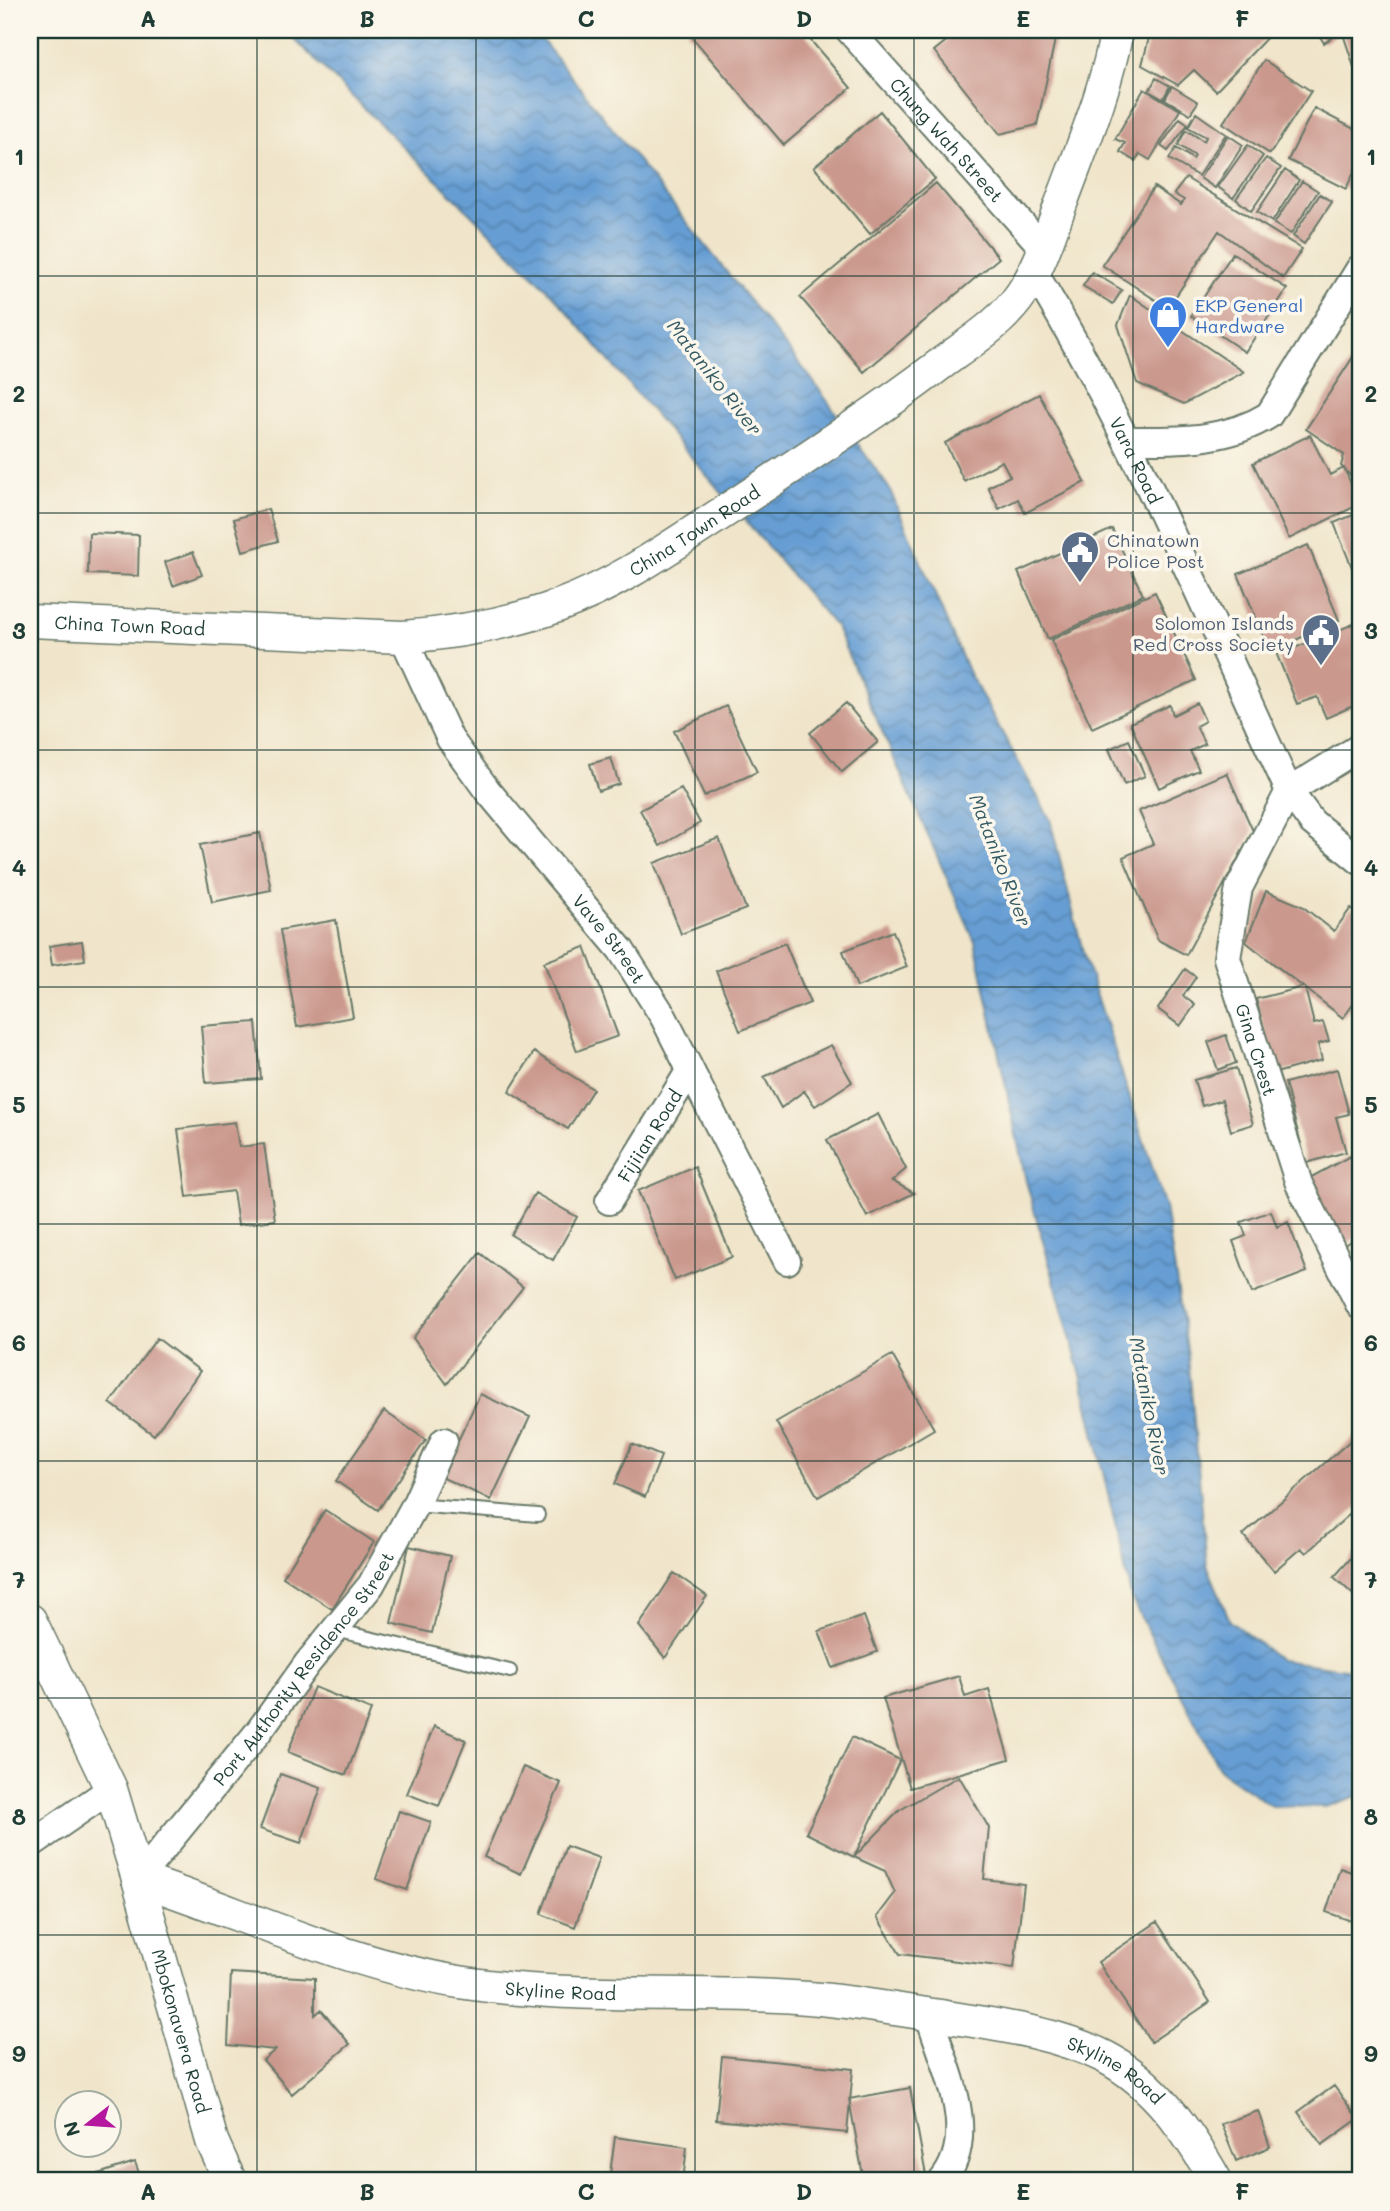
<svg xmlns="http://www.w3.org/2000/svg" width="1390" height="2211" font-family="Mali,sans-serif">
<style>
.water{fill:url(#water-waves);stroke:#426e84;stroke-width:2}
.building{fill:#cb988d}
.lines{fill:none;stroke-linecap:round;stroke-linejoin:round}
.service-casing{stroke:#687868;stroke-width:16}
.minor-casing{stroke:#687868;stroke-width:30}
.tertiary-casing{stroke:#687868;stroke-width:35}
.service{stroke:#fff;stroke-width:12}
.minor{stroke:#fff;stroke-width:26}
.tertiary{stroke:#fff;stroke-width:32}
.grid{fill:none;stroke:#1f3d34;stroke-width:2;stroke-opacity:0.55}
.labels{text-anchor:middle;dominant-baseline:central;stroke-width:7;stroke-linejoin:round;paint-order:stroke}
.street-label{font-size:18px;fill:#1f3d34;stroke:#fbf7ec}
.shop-label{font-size:18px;fill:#366cbe;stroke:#fbf7ec;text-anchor:start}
.service-label{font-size:18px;fill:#4e5e75;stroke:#fbf7ec;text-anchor:start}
.water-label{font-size:19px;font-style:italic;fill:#345a64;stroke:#fbf7ec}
.neatline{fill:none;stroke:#1f3d34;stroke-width:2.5}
.grid-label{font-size:23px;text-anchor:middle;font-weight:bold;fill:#1f3d34}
</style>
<defs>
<pattern id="water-waves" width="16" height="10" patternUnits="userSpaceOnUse" patternTransform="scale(1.75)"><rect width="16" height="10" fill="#669ed4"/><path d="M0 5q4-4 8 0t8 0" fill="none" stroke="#5382ad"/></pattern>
</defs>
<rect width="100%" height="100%" fill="#fbf7ec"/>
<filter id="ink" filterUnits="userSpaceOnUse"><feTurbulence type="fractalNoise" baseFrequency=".0143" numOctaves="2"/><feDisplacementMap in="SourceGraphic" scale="14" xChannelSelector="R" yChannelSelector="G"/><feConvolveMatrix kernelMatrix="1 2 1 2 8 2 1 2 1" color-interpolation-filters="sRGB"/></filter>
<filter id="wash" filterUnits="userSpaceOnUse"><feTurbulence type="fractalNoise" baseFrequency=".00686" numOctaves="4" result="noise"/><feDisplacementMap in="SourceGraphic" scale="28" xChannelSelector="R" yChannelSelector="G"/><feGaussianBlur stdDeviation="1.57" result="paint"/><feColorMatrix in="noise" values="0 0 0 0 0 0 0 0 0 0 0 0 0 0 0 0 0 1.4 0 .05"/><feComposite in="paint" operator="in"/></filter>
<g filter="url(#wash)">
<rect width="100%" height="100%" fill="#f0e5ca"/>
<path class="water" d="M285 30H534L811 378 889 488 968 671 1050 819 1083 952 1165 1207 1188 1355 1207 1565 1230 1621 1280 1660 1360 1671V1795L1325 1807 1272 1806 1220 1770 1132 1600 1082 1379 1026 1181 975 942 836 627 553 295Z"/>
<g id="blocks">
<path class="building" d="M686 30H802L851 88 784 145Z
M914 30H936L922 40Z
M960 30H1057L1037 125 1000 134 934 51Z
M1151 30H1274L1216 91 1194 70 1178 85 1142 65Z
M1316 30H1360V85L1342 31 1324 43Z
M1264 60 1311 91 1270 154 1223 123Z
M1156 78 1170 86 1163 99 1149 91Z
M1172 86 1198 102 1190 114 1165 99Z
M1144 89 1180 110 1150 160 1140 154 1135 161 1120 152 1125 143 1115 139Z
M1314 108 1360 132V160L1346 189 1288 160Z
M880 111 935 179 870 234 814 167Z
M1196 113 1226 134 1198 176 1169 159 1176 148 1193 159 1195 156 1178 145 1186 130 1204 141 1206 137 1188 127Z
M1180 118 1188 124 1168 151 1161 146Z
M1228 135 1243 145 1215 188 1200 178Z
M1248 145 1263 156 1233 198 1218 187Z
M1266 158 1281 168 1251 211 1236 199Z
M1285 170 1299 180 1272 222 1257 212Z
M1186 178 1302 249 1283 278 1219 231 1168 308 1102 265 1154 187 1181 205 1184 200 1174 194Z
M1302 181 1318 191 1291 234 1274 224Z
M936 183 999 258 864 372 800 297Z
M1320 194 1332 202 1304 244 1293 236Z
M1233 253 1287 289 1245 352 1191 316Z
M1092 272 1122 290 1113 304 1083 286Z
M1130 295 1244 372 1184 404 1137 383 1118 325Z
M1357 351 1360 353V485L1341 466 1344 455 1306 429Z
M1039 394 1085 482 1025 513 1018 499 999 509 988 487 1010 476 1002 461 964 481 945 443Z
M1310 435 1330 475 1344 468 1360 504 1289 539 1253 463Z
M268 509 278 541 243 551 234 519Z
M1360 512V567L1353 570 1334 523Z
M1112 529 1143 595 1048 639 1018 572Z
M89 533 139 535 138 576 88 574Z
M1308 545 1339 620 1270 652 1238 574Z
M193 552 202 575 173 586 165 562Z
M1155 592 1196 680 1092 728 1051 640Z
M1356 623 1360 633V703L1326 718 1317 697 1297 704 1277 655Z
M846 703 878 742 842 772 810 733Z
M1197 703 1205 721 1196 726 1205 744 1190 751 1199 770 1159 788 1130 723 1170 705 1173 715Z
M726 706 757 772 704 796 674 731Z
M1129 740 1145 776 1124 785 1109 749Z
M611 758 619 784 598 791 590 764Z
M1227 773 1253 831 1186 955 1158 940 1123 857 1153 844 1139 811Z
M681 789 700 823 660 846 640 810Z
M260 833 271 890 212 902 200 845Z
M719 838 746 909 681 934 654 863Z
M1266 891 1302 906 1334 931 1351 908 1360 915V995L1343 1018 1305 988 1314 1024 1323 1022 1329 1041 1318 1044 1322 1060 1276 1073 1256 999 1303 987 1246 942Z
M336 920 353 1017 297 1027 280 930Z
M893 931 907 967 857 987 843 951Z
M82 941 85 960 52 965 49 946Z
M785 943 810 1003 740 1031 716 971Z
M585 947 618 1036 577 1051 544 962Z
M1185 969 1196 977 1183 996 1195 1005 1180 1026 1158 1009Z
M256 1022 261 1079 206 1083 201 1026Z
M1226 1035 1236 1063 1218 1070 1208 1042Z
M831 1045 852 1082 815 1106 804 1091 781 1108 764 1077Z
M534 1052 593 1089 568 1129 509 1092Z
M1236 1068 1253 1124 1231 1131 1222 1100 1202 1106 1194 1080Z
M1337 1069 1349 1114 1336 1117 1346 1152 1306 1163 1285 1083Z
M878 1114 906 1169 892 1181 914 1193 867 1217 827 1140Z
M235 1122 239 1147 264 1144 275 1220 238 1225 233 1191 187 1197 178 1129Z
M1350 1156 1360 1175V1236L1342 1246 1306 1180Z
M695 1167 732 1257 675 1280 638 1191Z
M535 1193 577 1217 553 1260 511 1235Z
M1271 1211 1277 1227 1288 1222 1307 1272 1252 1293 1233 1241 1246 1236 1241 1222Z
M480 1253 523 1287 447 1384 413 1338Z
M157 1338 200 1371 154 1435 110 1403Z
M892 1355 934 1429 818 1497 776 1422Z
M480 1394 530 1417 491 1500 441 1477Z
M384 1411 426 1440 378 1510 336 1481Z
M1360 1432V1505L1306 1553 1301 1548 1274 1571 1243 1535Z
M632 1444 661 1456 645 1497 615 1484Z
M325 1510 374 1542 332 1609 283 1577Z
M409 1546 450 1556 432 1633 391 1623Z
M1360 1548V1601L1334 1577Z
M674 1573 707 1596 665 1658 639 1626Z
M864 1616 877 1652 833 1668 819 1631Z
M959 1676 965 1697 989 1689 1009 1759 910 1788 883 1698Z
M314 1687 371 1710 346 1775 288 1752Z
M434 1726 466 1740 439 1806 407 1794Z
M852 1737 900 1760 854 1857 900 1810 959 1776 989 1828 984 1879 1024 1884 1014 1968 900 1954 877 1917 895 1893 885 1871 854 1857 806 1833Z
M523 1767 561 1783 521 1874 484 1857Z
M280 1774 321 1788 301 1843 260 1829Z
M399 1811 431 1822 407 1890 376 1879Z
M566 1846 599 1858 575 1927 541 1914Z
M1340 1868 1360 1875V1924L1326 1912Z
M1157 1922 1210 2002 1151 2042 1098 1962Z
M231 1973 315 1978V2015L321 2010 350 2044 292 2094 263 2060 275 2050 228 2045Z
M722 2056 853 2069 847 2133 716 2120Z
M1334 2086 1358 2119 1322 2145 1298 2112Z
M910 2088 927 2181H864L849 2099Z
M1258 2111 1270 2147 1236 2161 1221 2124Z
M615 2137 687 2147 683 2181H609Z
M135 2162 142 2181H97L95 2175Z"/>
</g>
</g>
<g filter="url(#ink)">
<use href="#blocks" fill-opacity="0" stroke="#687868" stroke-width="2"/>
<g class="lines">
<defs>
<path id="service" d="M415 1505 538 1515
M335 1630 510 1671"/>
<g id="minor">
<path id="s1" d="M849 30 1044 249"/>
<path id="s2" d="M1034 272C1134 437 1208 616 1289 791L1312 822 1360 861"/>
<path d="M1127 440C1177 440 1226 442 1269 415L1360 268"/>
<path id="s3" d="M403 637 450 739 487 790 621 950 663 1016 787 1261"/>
<path id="s4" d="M1360 747 1289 791 1239 888 1227 958 1299 1184 1360 1306"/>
<path id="s5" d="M609 1201 690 1070"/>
<path d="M30 1845 111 1789"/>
<path id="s6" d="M138 1879 259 1731 307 1664 371 1585 415 1505 444 1441"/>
<path d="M929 2015C944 2066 981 2134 942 2181"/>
</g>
<g id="tertiary">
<path id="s7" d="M30 621 403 637C456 633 508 624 558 606 621 583 677 542 733 506 801 461 869 418 934 369 964 346 1001 325 1022 293 1041 265 1050 232 1062 201 1083 144 1106 90 1117 30"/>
<path id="s8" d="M30 1620 111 1789 138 1879C245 1914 347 1964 459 1982 580 2001 699 1988 820 1999 862 2003 905 2011 947 2017 999 2025 1057 2033 1105 2057 1155 2083 1189 2133 1216 2181"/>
<path id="s9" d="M138 1879 212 2141 230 2181"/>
</g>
</defs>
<use href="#service" class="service-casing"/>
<use href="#minor" class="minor-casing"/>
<use href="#tertiary" class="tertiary-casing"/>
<use href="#service" class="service"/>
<use href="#minor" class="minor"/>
<use href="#tertiary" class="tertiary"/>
</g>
</g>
<path class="grid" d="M257 30V2181M476 30V2181M695 30V2181M914 30V2181M1133 30V2181M30 276H1360M30 513H1360M30 750H1360M30 987H1360M30 1224H1360M30 1461H1360M30 1698H1360M30 1935H1360"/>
<defs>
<symbol id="shop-pin" viewBox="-11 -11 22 30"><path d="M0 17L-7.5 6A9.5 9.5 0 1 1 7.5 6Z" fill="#3f7fe0" stroke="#fbf7ec"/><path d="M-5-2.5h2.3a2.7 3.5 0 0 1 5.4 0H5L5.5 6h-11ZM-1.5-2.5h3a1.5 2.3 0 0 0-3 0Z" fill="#fff"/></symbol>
<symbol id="civic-pin" viewBox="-11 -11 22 30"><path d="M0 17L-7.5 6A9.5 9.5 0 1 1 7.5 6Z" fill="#5c6f8a" stroke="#fbf7ec"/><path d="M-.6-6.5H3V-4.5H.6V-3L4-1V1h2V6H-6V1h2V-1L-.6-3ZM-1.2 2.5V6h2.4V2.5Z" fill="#fff"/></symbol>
</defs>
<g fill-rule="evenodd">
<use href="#shop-pin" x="1146" y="293" width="44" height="60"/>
<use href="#civic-pin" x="1058" y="528" width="44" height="60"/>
<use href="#civic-pin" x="1299" y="611" width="44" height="60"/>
</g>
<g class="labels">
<g class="street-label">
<text stroke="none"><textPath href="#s1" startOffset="147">Chung Wah Street</textPath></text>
<text stroke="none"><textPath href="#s2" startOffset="214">Vara Road</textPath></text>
<text stroke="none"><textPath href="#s7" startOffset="688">China Town Road</textPath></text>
<text stroke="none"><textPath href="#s7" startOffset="100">China Town Road</textPath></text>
<text stroke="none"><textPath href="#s3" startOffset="368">Vave Street</textPath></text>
<text stroke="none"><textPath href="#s4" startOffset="360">Gina Crest</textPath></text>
<text stroke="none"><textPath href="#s5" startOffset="77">Fijiian Road</textPath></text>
<text stroke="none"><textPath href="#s6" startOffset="268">Port Authority Residence Street</textPath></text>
<text stroke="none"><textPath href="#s8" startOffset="721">Skyline Road</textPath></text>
<text stroke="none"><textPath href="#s9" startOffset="158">Mbokonavera Road</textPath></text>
<text stroke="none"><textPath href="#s8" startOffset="1288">Skyline Road</textPath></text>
</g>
<g class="shop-label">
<text x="1195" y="305">EKP General<tspan x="1195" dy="21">Hardware</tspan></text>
</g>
<g class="service-label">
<text x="1107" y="540">Chinatown<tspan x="1107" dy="21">Police Post</tspan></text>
<text x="1294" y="623" text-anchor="end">Solomon Islands<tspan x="1294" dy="21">Red Cross Society</tspan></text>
</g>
<g class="water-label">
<text transform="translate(715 377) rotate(52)">Mataniko River</text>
<text transform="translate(1001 860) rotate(69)">Mataniko River</text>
<text transform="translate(1150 1406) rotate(79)">Mataniko River</text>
</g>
</g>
<rect width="1390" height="2211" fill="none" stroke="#fbf7ec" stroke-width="77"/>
<g transform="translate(88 2124) rotate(253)"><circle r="33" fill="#fbf7ec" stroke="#a3ada2" stroke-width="2"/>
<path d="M0-5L12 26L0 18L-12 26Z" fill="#b5179e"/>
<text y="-10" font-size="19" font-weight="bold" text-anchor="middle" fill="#1f3d34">N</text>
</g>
<rect x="38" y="38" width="1314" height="2134" class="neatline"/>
<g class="grid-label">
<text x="148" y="27">A</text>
<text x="367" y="27">B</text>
<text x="586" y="27">C</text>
<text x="804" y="27">D</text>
<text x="1023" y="27">E</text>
<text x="1242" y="27">F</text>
<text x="19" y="165">1</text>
<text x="1371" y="165">1</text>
<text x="19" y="402">2</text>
<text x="1371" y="402">2</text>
<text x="19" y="639">3</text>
<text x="1371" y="639">3</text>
<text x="19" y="876">4</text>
<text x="1371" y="876">4</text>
<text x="19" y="1113">5</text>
<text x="1371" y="1113">5</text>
<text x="19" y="1351">6</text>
<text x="1371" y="1351">6</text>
<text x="19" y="1588">7</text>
<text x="1371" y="1588">7</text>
<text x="19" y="1825">8</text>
<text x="1371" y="1825">8</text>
<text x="19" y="2062">9</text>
<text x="1371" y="2062">9</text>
<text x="148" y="2200">A</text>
<text x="367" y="2200">B</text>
<text x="586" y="2200">C</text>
<text x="804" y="2200">D</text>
<text x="1023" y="2200">E</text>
<text x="1242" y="2200">F</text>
</g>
</svg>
